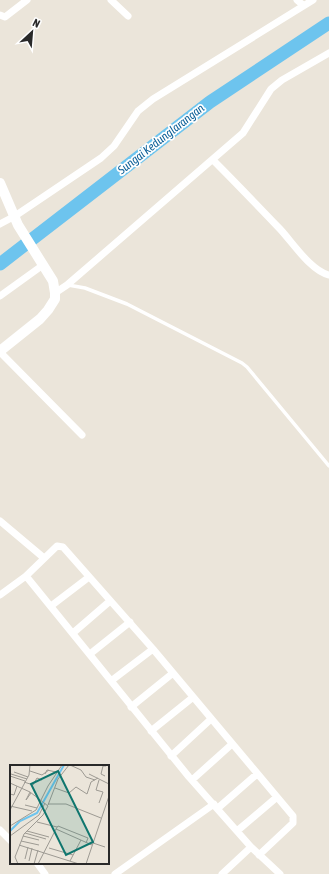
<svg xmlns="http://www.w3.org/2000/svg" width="329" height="874" font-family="'Asap Condensed',sans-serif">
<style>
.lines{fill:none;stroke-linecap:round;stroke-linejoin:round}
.river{stroke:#6dc4ee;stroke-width:13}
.lane{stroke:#fff;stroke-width:3.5}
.street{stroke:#fff;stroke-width:7}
.secondary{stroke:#fff;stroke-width:10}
.labels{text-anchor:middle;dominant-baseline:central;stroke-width:3.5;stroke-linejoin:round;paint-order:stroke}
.water-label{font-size:12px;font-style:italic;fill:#0d6098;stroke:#fff}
.inset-river{fill:none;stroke:#6dc4ee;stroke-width:2}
.inset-road{fill:none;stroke:#9d9a93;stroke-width:1}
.view{fill:#0f766e;fill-opacity:0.15;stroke:#0f766e;stroke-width:2}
.inset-edge{fill:none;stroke:#292929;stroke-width:2}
</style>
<rect width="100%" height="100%" fill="#ebe5da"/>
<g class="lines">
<path class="river" d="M0 264 210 102 329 23"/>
<path class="lane" d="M68 285 85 288 127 304 242 363 247 367 329 466"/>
<path class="street" d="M111 0 128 16
M297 0 303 5
M0 15 5 17 27 0
M213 160C236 183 258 206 280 229 293 243 311 271 329 275
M0 224 15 216 101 158 114 146 138 111 153 99 313 0
M55 293 67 285 243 133 271 89 282 80 329 53
M0 296 43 265
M0 352 82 435
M0 521 44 558
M26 576 57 546 63 547 153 649 293 816V823L259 855
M0 595 26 576 189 777 251 847 280 874
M51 606 89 577
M73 633 110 601
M90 654 130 622
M111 681 153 649
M131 707 173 673
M151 731 192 698
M171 756 211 719
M192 780 232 744
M218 808 257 774
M0 830 11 841
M237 831 277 797
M37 863 45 874
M115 874 214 804
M222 874 251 847"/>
<path class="secondary" d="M0 183 18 225 53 281 55 293V299L48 310 40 319 0 351"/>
</g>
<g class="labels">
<g class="water-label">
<text transform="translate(161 139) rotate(-38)">Sungai Kedunglarangan</text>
</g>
</g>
<g transform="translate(10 765)">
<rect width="99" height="99" fill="#ebe5da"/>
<path class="inset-river" d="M0 66 10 56 27 48 54 0"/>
<path class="inset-road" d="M60 0 71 5 76 12 85 15M20 6 32 10 39 5M4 7 18 12M1 9 17 14M35 9 37 5 46 7M79 9 99 19M0 11 15 16M95 11 91 9 93 1H96M89 15 86 25 93 27 89 38M14 17 23 20 27 13 32 15M0 18 20 27 38 41 33 50 14 69 5 92 8 99M45 23 59 28 66 22 77 29 81 17 88 13M20 27 16 35 21 28M0 29 4 30 7 21M38 39H56L91 53M15 40 27 43M38 40 48 14 59 0M0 41 22 46M0 45 19 10 20 0M27 57 47 62M0 61 26 45 38 21 52 0M46 64 48 61 78 73 76 78M17 66 39 72M15 68 36 74M0 71 29 50 35 38M13 71 29 75M11 76 29 80M83 78 95 82M9 80 69 99M39 83 63 90M15 94 18 82M19 96 22 83M60 96 71 75M24 99 28 85M28 99 46 64 82 80M76 99 99 31"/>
<path class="view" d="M48 6 83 77 56 90 21 19Z"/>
<rect width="99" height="99" class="inset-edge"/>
</g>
<g transform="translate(32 32) rotate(26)" stroke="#ffffff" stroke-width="3" paint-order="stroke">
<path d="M0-3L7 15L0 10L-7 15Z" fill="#292929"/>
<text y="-6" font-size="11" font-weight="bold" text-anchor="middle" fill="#292929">N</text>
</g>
</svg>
